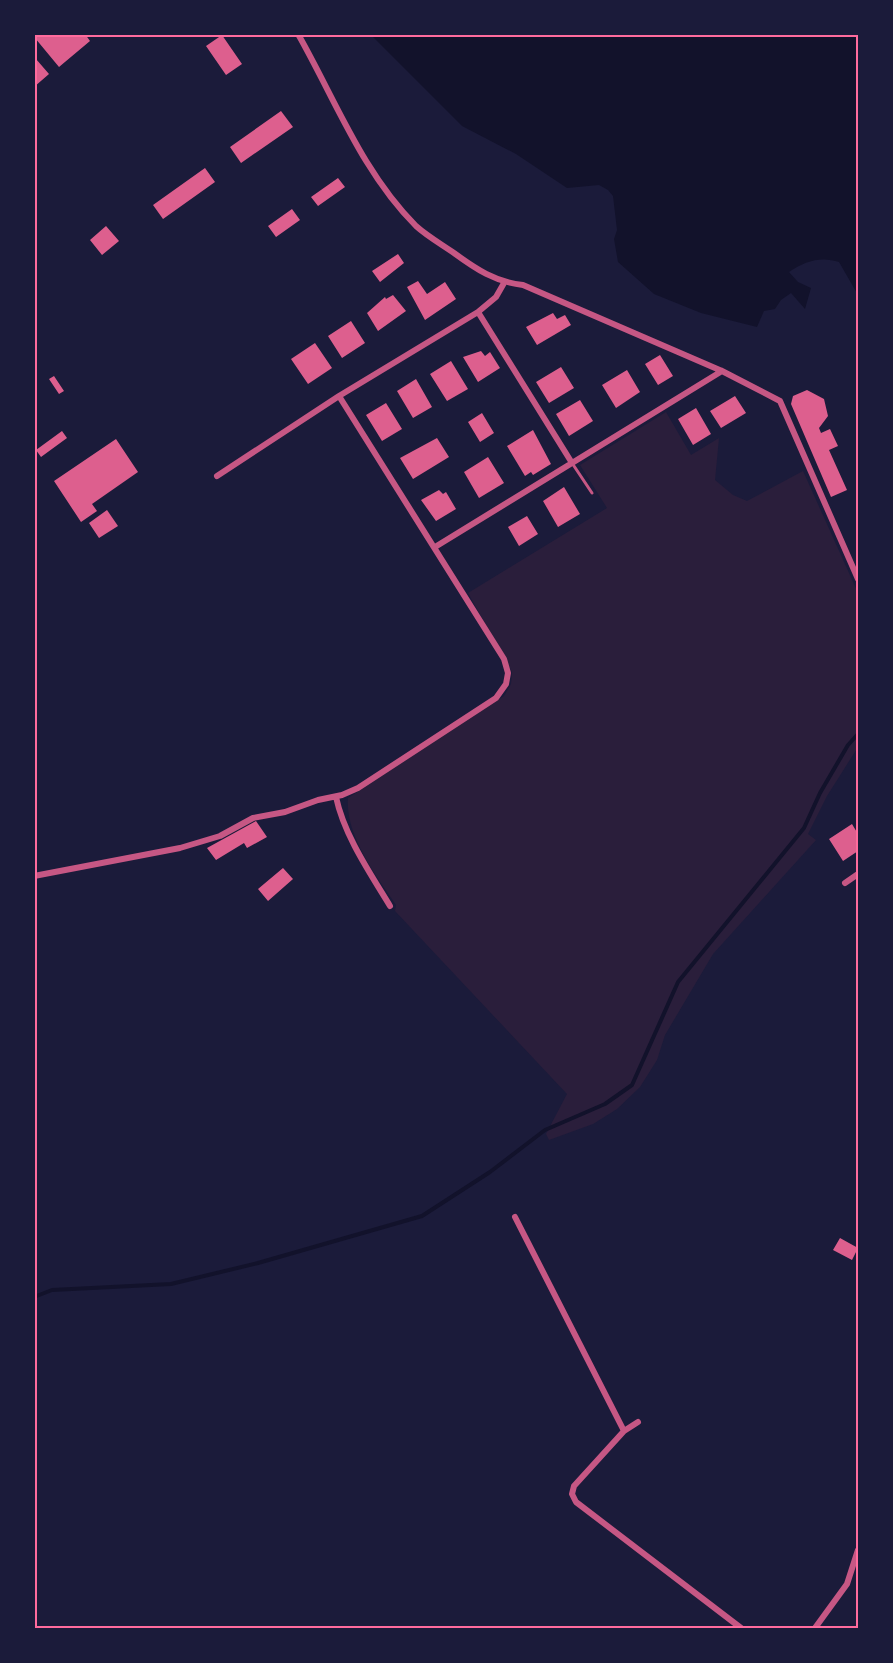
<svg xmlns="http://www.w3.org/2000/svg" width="893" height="1663" font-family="'IBM Plex Sans',sans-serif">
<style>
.green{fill:#2a1e3b}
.water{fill:#12122b}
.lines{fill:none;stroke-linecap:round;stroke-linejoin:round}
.stream{stroke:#12122b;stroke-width:4}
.building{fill:#dd5f8e}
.service{stroke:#c65784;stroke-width:3}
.minor{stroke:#c65784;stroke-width:6}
.neatline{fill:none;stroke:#ff6b9d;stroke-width:2}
</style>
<rect width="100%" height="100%" fill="#1b1b3a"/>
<path class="green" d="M666 412 691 455 719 438 715 480 733 495 747 501 803 471 858 593V747L827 796 808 834 816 840 713 954 665 1035 657 1060 640 1087 617 1109 593 1124 549 1140 546 1134 567 1094 395 911 396 905C376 876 345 835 348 798L504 696 511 684 512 672 468 593 607 508 580 465Z"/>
<path class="water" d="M371 35H858V295L839 262C821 256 805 261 789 272L798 282 811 288 805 309 791 293 781 300 775 309 764 311 757 327 701 313 654 294 618 262 614 239 617 230 613 196 608 190 599 185 567 188 516 154 462 126Z"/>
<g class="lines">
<path class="stream" d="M34 1297 52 1290 171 1284 258 1263 422 1216 490 1172 545 1130 605 1104 632 1085 678 982 804 828 820 793 848 745 858 734"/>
</g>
<path class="building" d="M38 34H85L90 41 59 67 35 38Z
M222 35 242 64 226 75 206 46Z
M36 59 49 74 34 87V60Z
M281 111 293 127 241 163 230 147Z
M205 168 215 182 163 219 153 205Z
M338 178 345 187 318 206 311 197Z
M292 209 300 220 276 237 268 226Z
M106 226 119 241 102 255 90 240Z
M398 254 404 263 380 282 372 271Z
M418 281 427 294 445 282 456 299 425 320 407 287Z
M393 295 406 311 378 331 367 313 385 297 386 299Z
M553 313 557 319 565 315 571 325 537 345 526 327Z
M351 321 365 343 342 358 328 336Z
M315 343 332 368 308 384 291 359Z
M481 351 485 356 490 352 500 368 478 382 463 357Z
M660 355 673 376 658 385 645 364Z
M451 361 468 389 447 401 430 374Z
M561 367 574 388 549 403 536 382Z
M627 370 640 392 616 408 602 385Z
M54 376 64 391 59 394 49 379Z
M416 379 432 407 413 418 397 391Z
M807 390 824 399 828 416 819 428 821 433 830 429 838 446 829 450 847 490 831 497 791 404 793 396Z
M735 396 746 413 721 428 710 411Z
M580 400 593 421 569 436 556 414Z
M386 403 402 429 382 441 366 415Z
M696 408 711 434 693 445 678 419Z
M482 413 494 433 480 442 468 422Z
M533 430 551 464 533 475 531 472 525 476 507 446Z
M62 431 67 438 41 457 36 450Z
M437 438 449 457 413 479 400 458Z
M116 439 138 472 92 504 97 511 81 522 54 481Z
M488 457 504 483 479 498 464 472Z
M564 487 580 514 558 527 543 501Z
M439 490 443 494 446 492 456 509 436 521 421 500Z
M107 510 118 526 99 538 89 523Z
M527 516 538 534 519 546 508 527Z
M256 821 267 837 247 848 244 843 216 860 207 848Z
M852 824 858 834V851L843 861 829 839Z
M283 868 293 879 268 901 258 889Z
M840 1238 858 1248 852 1260 833 1250Z"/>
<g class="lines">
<path class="service" d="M572 463 592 493"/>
<path class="minor" d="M298 34C335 99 362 172 416 226 427 236 441 244 454 253 476 269 495 282 523 285L722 371 780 401 858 579
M478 312 572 463
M217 476 339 396 478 312 496 297 504 283
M435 547 722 371
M336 797C344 835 370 873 390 906
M34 876 180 848 220 836 253 818 285 812 318 800 342 795 358 788 496 698 506 684 508 673 504 659 339 396
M845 883 858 874
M515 1217 624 1431
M638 1422 624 1431 574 1486 572 1494 576 1502 741 1628
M815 1628 847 1584 858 1550"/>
</g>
<rect width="893" height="1663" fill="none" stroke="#1b1b3a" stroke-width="72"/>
<rect x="36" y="36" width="821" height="1591" class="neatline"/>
</svg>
